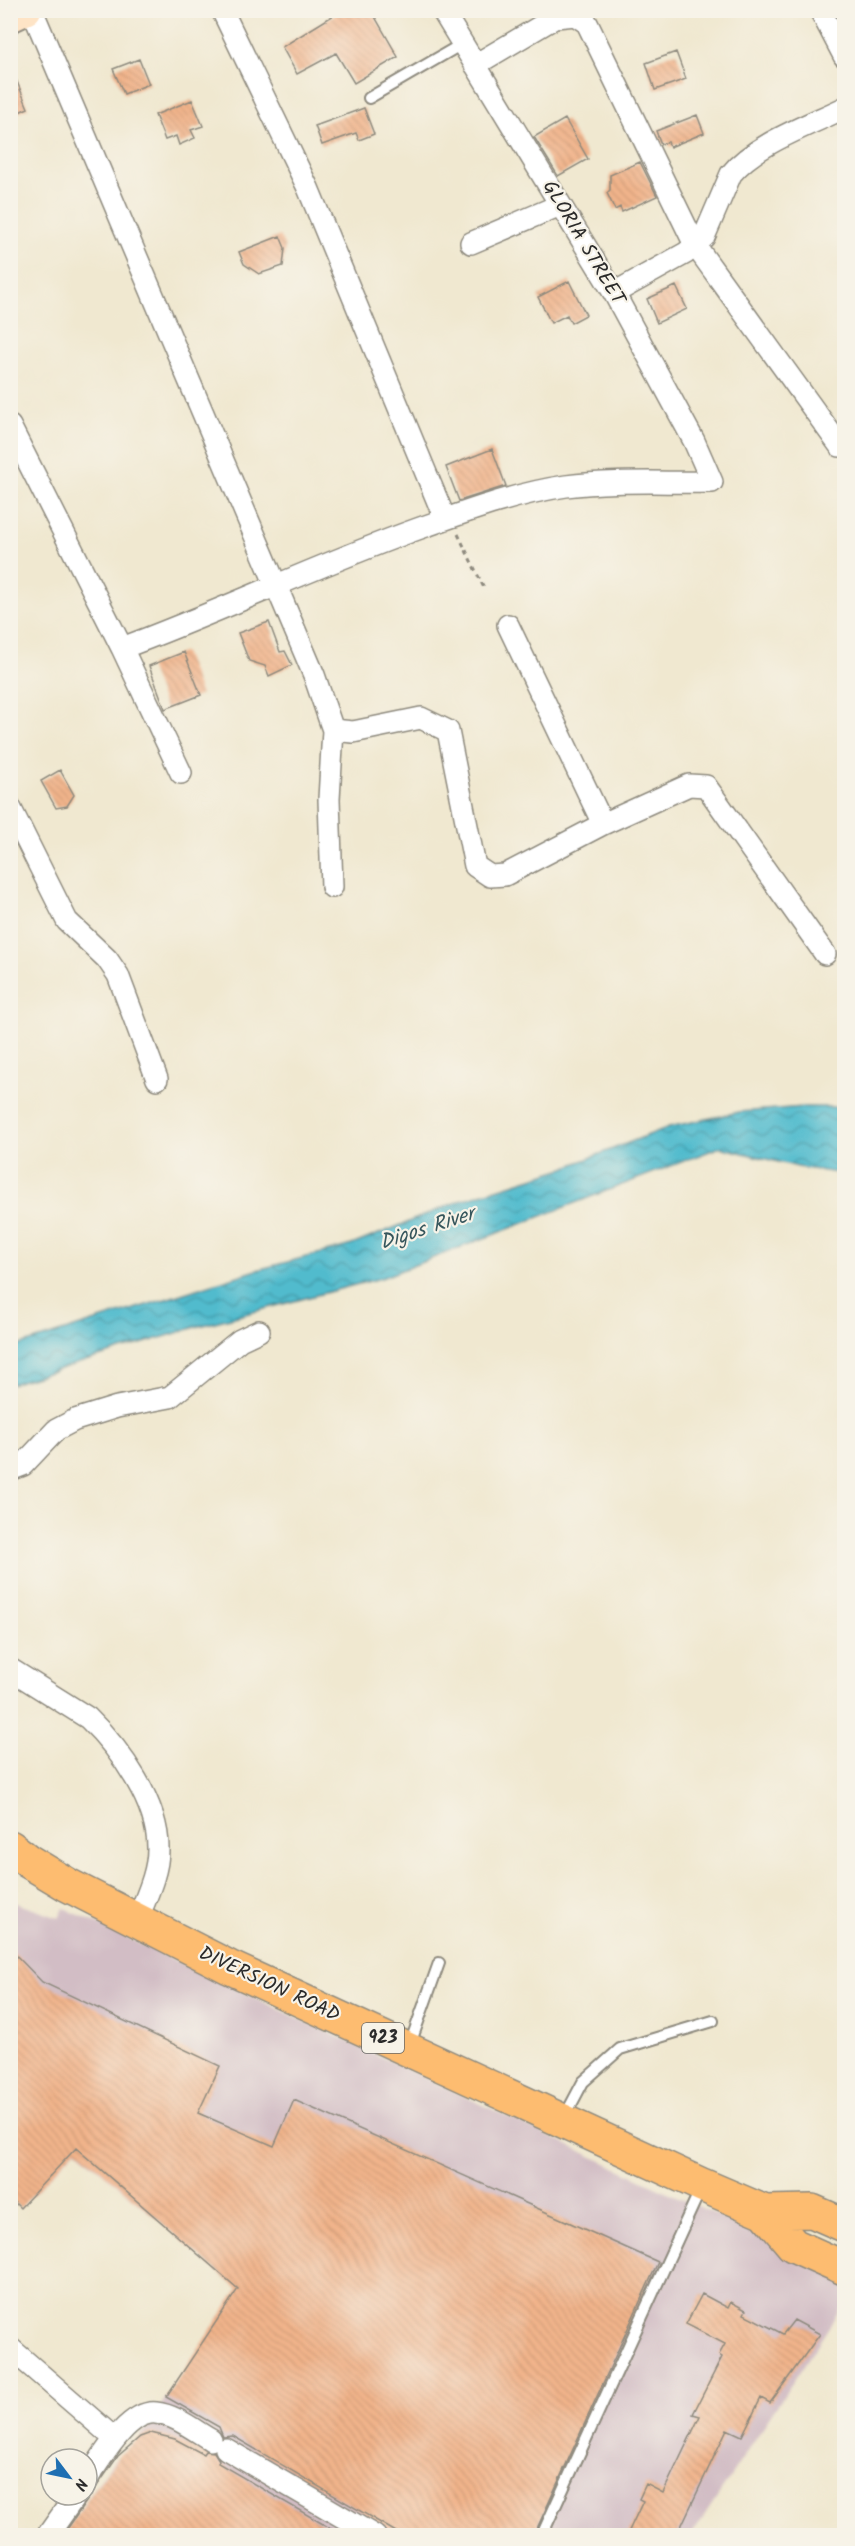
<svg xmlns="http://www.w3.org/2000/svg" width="855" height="2546" font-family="Kalam,sans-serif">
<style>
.industrial{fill:#d2bdc5}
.water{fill:url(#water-waves);stroke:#3e737c;stroke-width:1.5}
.building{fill:url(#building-back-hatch)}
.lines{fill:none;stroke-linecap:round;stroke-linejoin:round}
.lane-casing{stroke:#8e8a7e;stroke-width:14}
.street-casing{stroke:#8e8a7e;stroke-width:24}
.secondary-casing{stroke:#8e8a7e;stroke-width:32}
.highway-casing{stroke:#8e8a7e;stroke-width:36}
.path{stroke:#8e8a7e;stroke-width:3;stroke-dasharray:4.5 4.5;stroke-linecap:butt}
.lane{stroke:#fff;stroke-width:10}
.street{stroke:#fff;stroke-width:21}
.secondary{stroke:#fee4c6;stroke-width:28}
.highway{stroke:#fdbc70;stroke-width:33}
.labels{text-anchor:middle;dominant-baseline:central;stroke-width:4.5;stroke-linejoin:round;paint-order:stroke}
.shield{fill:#f7f3e8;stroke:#686764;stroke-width:1.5}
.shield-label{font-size:18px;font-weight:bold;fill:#2b2b2b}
.street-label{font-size:20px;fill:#2b2b2b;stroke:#f7f3e8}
.water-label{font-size:21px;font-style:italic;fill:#36565c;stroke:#f7f3e8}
</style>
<defs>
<pattern id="water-waves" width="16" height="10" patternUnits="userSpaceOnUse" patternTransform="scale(1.5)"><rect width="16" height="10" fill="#51bbcd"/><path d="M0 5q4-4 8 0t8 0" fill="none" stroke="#4398a7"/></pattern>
<pattern id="building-back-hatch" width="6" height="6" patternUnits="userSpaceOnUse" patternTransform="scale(1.5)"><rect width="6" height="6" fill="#f1b48b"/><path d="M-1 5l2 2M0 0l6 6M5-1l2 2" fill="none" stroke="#cf9b78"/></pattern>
</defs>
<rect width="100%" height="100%" fill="#f7f3e8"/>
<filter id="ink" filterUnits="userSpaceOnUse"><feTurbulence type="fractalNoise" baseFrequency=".0167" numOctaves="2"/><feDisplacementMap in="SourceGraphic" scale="12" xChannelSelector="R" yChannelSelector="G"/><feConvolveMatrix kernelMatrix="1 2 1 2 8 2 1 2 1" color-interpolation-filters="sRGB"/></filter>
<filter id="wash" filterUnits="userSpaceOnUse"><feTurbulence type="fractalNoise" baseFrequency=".008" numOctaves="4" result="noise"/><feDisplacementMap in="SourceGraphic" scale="24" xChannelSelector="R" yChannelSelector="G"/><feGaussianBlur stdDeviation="1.35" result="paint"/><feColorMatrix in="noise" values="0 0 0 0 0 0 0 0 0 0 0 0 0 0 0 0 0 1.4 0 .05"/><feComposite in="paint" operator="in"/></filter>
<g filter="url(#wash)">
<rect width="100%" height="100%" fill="#f0e8d0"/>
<path class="industrial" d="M10 1901 59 1918 64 1908 844 2275V2304L692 2535H63L114 2460 140 2437 238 2289 76 2149 20 2208 11 2198Z"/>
<path class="water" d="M804 1107H844V1174L798 1167 720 1147 381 1278 196 1327 11 1384V1348L257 1270 352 1245 462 1200 564 1168 669 1127 739 1112Z"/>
<g id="blocks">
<path class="building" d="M342 10H371L398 57 354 83 336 53 297 74 282 47Z
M676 52 686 79 655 90 646 63Z
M139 59 149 84 124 94 113 69Z
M10 65 28 108 10 116Z
M192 100 203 126 191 130 195 138 179 145 176 136 165 140 155 115Z
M364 108 374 134 359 140 356 133 322 145 315 126Z
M697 115 704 133 670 147 668 142 661 144 656 131Z
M565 119 588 159 558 176 534 137Z
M640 162 657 196 622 212 620 207 615 210 607 193 610 190V175Z
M280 236 285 248 283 266 259 274 244 264 239 252Z
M569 281 586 315 571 323 567 315 551 323 538 297Z
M676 286 687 309 657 323 647 299Z
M492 449 506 486 459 501 446 467Z
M269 622 280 652 285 651 292 665 269 676 265 666 249 661 238 633Z
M184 652 201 695 165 709 149 666Z
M60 770 74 795 67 806 56 808 41 781Z
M10 1949 42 1982 220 2066 198 2113 274 2146 294 2100 658 2262 534 2535H401L233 2436 223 2437 219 2427 166 2397 238 2289 76 2148 20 2208 10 2198Z
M702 2294 728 2308 731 2302 746 2310 744 2314 783 2334 794 2320 820 2334 770 2403 761 2398 742 2436 727 2429 677 2535H627L643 2501 639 2499 646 2484 663 2493 700 2416 693 2414 722 2357 719 2355 725 2344 686 2324Z
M151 2433 175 2439 203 2454 205 2451 214 2452 219 2460 218 2463 342 2535H63L118 2456 140 2437Z"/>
</g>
</g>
<g filter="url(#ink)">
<use href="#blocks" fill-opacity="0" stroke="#8e8a7e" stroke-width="1.5"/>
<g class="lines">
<defs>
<path id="lane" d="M369 98 462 44
M409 2047 439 1963
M564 2118 583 2082 620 2049 713 2021
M542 2535 701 2188"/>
<path id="street" d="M32 10 314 675 333 730 329 799 332 887
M222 10 308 188 445 519
M820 10 844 56
M475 65 556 17 575 15 587 23 695 245 840 446H844
M471 243 560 205
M614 293 686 253 704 237 731 174C755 144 809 125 844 108
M10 426 122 648 181 773
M122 648C225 610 323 562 426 526 471 510 518 493 566 486 614 480 664 483 712 482L694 441 614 293 442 10
M333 730 353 732 421 718 448 731 475 866 490 876 505 875 603 824 508 625
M10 807 67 921 107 959 118 975 157 1079
M603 824 689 785 706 786 825 954
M10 1470 23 1465 56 1430 75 1420 117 1407 170 1397 240 1340 259 1331
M10 1669 88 1718C121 1750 159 1804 158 1850 158 1874 145 1899 137 1921
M10 2348 115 2439
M226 2449 375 2536
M87 2479C101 2459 128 2410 156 2413 176 2415 195 2431 211 2440
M47 2536 76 2495"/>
<path id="secondary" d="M10 18 27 10"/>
<path id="highway" d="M10 1847 28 1861 68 1885 229 1967 702 2185 765 2212 812 2211 844 2225
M765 2212 793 2245 844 2268"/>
</defs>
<use href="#lane" class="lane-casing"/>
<use href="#street" class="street-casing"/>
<use href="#secondary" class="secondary-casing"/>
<use href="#highway" class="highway-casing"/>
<path class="path" d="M458 534 484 588"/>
<use href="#lane" class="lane"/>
<use href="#street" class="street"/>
<use href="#secondary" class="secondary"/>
<use href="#highway" class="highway"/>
</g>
</g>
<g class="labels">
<rect class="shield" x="362" y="2023" width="42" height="30" rx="4.5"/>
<g class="shield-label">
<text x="383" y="2038">923</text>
</g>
<g class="street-label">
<text transform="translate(583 243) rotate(59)">GLORIA STREET</text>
<text transform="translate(269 1985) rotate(25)">DIVERSION ROAD</text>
</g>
<g class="water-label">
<text transform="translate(427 1229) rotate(-18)">Digos River</text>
</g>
</g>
<rect width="855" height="2546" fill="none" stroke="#f7f3e8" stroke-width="36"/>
<g transform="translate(69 2477) rotate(122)"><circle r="28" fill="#f7f3e8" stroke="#a5a39c" stroke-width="1.5"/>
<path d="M0-4.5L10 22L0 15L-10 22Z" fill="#1f6fb2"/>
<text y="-9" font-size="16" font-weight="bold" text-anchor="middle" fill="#2b2b2b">N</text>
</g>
</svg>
